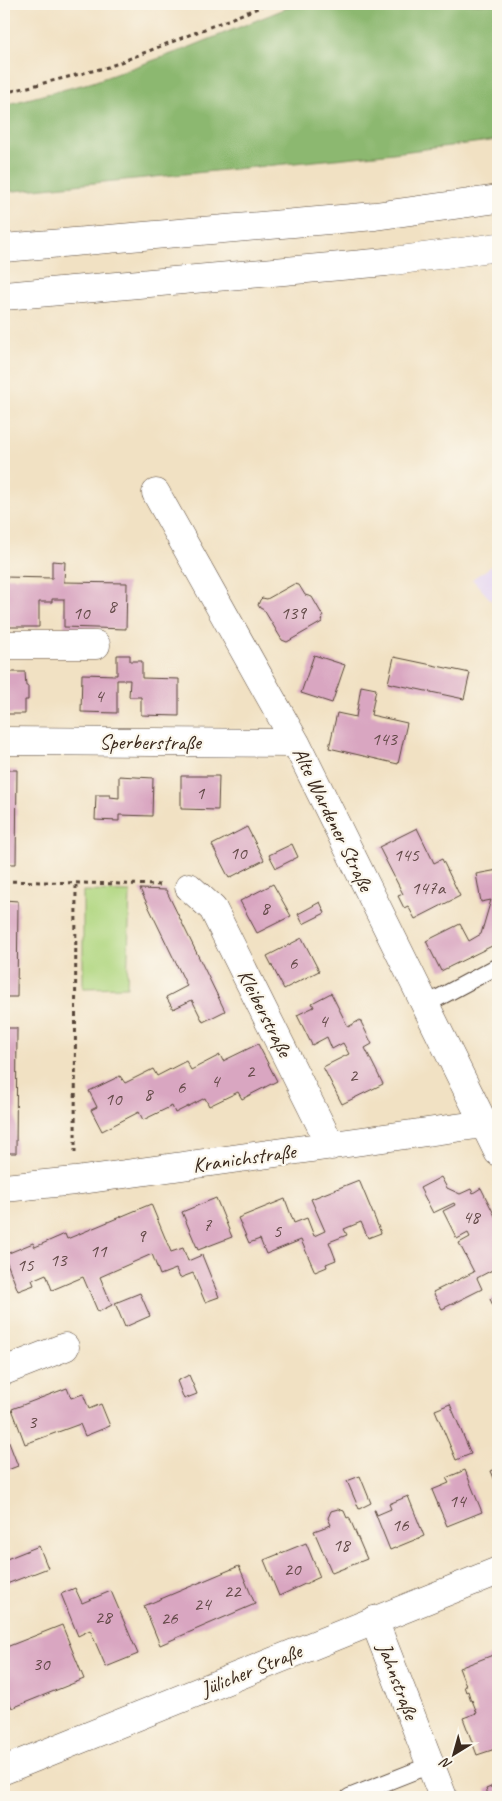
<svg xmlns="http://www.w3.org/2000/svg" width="502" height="1801" font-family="Caveat,sans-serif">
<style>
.built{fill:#e3d3f3}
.green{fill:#b1d781;stroke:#768050}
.forest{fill:#8cb86f;stroke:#647146}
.building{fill:#d9a6c1}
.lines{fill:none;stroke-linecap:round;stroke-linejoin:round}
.lane-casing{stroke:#564537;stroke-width:18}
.street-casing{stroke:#564537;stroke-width:29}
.secondary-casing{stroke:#564537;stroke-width:29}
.highway-casing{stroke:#564537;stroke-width:29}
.path{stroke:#564537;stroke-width:3;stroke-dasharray:4 4;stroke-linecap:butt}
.lane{stroke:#fff;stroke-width:16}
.street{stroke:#fff;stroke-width:28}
.secondary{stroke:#fff;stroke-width:28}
.highway{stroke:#fff;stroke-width:28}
.labels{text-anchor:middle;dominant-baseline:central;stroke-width:4.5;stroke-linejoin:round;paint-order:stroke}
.number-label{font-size:19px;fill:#624947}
.street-label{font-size:21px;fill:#3b2a1e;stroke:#fbf7ec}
</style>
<rect width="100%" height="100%" fill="#fbf7ec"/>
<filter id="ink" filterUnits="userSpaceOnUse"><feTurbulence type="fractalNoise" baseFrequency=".02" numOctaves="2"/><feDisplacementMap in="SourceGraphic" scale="10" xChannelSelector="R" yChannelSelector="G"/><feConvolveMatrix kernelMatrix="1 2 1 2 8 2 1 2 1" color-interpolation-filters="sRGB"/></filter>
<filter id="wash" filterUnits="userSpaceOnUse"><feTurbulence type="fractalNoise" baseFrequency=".0096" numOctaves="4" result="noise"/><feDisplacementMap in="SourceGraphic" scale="20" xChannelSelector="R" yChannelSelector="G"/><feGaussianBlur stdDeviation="1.12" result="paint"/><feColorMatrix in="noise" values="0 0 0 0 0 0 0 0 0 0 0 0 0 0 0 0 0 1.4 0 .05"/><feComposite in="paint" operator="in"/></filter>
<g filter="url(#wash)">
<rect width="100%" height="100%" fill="#f1e1c3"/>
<path class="built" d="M498 562V608L472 579Z"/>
<path class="green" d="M83 891 130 892 127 987 83 988Z"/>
<path class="forest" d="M297 4H498V140L385 154 4 192V104L12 103 93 82 185 49Z"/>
<g id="blocks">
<path class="building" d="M52 561 65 562 64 582 127 583 126 629 64 627V599H52V602H39V627H4V577L52 578Z
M294 584 299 585 305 595 312 597 323 616 322 622 287 642 282 640 264 610 260 608 258 605 260 600 262 598 267 599Z
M117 655H130V661H142V678L179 679V716L141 715V697H129L130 680H117V713L81 712 82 674 117 675Z
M314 655 345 665 332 703 301 693Z
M394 657 470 673 464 699 388 683Z
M4 672H25L26 686H28V700H25V714H4Z
M361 686 376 689 371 715 407 723 398 764 329 748 337 713 356 717Z
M4 770H17L16 864H4Z
M119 776 153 778 152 816 119 815V821L95 820 96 795H110V797L119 798Z
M181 776H219L218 810 181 809Z
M247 827 264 860 229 878 212 845Z
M417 828 434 863 442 859 460 896 415 919 408 906 404 908 398 896 403 894 379 847Z
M292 844 298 857 276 868 269 855Z
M498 870V930L494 945 441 971 426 941 460 924 469 941 481 934 491 900 481 902 476 874Z
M273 884 291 916 257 933 240 901Z
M140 889 166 890 225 1011 203 1022 192 1000 173 1009 166 997 187 986Z
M4 900 18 901 17 997H4Z
M320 902 325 913 303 924 298 914Z
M302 938 319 971 284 989 267 956Z
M331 993 348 1027 360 1020 372 1044 365 1048 383 1084 342 1104 323 1067 349 1054 343 1043 332 1049 327 1037 312 1045 297 1015 314 1007 312 1003Z
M4 1028H17L16 1153H4Z
M258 1044 277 1081 242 1099 238 1092 209 1106 205 1098 175 1113 172 1106 143 1120 139 1112 102 1131 91 1110 97 1107 89 1091 120 1076 125 1083 153 1069 157 1076 186 1061 191 1070 220 1055 223 1061Z
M441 1177 447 1188 460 1194 471 1189 473 1193 481 1188 498 1222V1267L477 1278 482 1289 442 1309 433 1292 474 1272 459 1243 470 1237 468 1233 457 1239 443 1211 455 1205 454 1203 433 1213 420 1188Z
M359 1180 381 1233 368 1238 361 1222 344 1229 347 1235 329 1242 336 1260 326 1264 327 1267 315 1272 301 1240 266 1254 260 1239 249 1243 238 1218 285 1199 294 1223 307 1218 314 1236 325 1231 311 1199Z
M216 1198 232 1237 198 1250 182 1212Z
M151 1204 171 1252 183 1248 188 1261 202 1255 219 1297 205 1302 193 1273 180 1278 176 1269 160 1275 152 1254 100 1277 112 1305 98 1312 83 1277 52 1290 46 1274 32 1280 34 1285 18 1291 4 1255 33 1243 35 1247 65 1234 67 1239Z
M140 1293 150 1316 125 1327 115 1303Z
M498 1295V1316L490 1299Z
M189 1375 197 1394 184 1399 177 1381Z
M67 1388 71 1398 83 1394 89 1409 101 1404 110 1426 85 1436 80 1424 25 1444 12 1409Z
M450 1404 471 1454 456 1460 435 1410Z
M8 1440 18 1466 5 1471 4 1442Z
M498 1468V1488L491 1471Z
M465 1470 482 1512 447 1526 432 1490 449 1483 446 1478Z
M360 1476 371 1503 359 1509 347 1481Z
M408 1496 424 1536 390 1550 374 1510H375L377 1515 391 1509 389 1504Z
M338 1509 344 1511 347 1518 349 1517 367 1559 332 1573 314 1531 331 1525 328 1518 331 1511Z
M306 1543 320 1577 279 1596 264 1560Z
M39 1546 48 1568 4 1585V1560Z
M239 1566 255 1604 160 1645 144 1606Z
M75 1588 82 1603 111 1591 138 1654 106 1667 90 1630 78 1636 61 1594Z
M62 1625 84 1679 12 1708 7 1697 4 1698V1648Z
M498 1653V1748L477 1755 463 1718 477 1713 472 1700 471 1701 468 1691 466 1692 464 1686H466L459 1668Z
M498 1784V1797H489L486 1789Z"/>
</g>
</g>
<g filter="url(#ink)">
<use href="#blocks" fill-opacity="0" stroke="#564537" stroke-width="1"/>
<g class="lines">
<defs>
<path id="lane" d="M425 1005 498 966
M349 1797 430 1765"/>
<path id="street" d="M156 493 296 743 498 1152
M4 645H96
M4 741 296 743
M189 887 213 909 331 1146
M4 1188 75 1181 484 1124
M4 1371 65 1347
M374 1620 443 1797"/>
<path id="secondary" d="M4 1770 498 1571"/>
<path id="highway" d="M4 248 375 216 498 199
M4 296 386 262 498 247"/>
</defs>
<use href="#lane" class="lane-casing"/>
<use href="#street" class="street-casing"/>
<use href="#secondary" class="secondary-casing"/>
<use href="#highway" class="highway-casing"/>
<path class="path" d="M4 93 108 67 268 4
M4 881 161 885
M75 1153 76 881"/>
<use href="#lane" class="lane"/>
<use href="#street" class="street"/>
<use href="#secondary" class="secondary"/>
<use href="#highway" class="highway"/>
</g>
</g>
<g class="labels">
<g class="number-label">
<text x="112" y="606">8</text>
<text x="81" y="613">10</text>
<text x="293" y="613">139</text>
<text x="99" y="696">4</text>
<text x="384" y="739">143</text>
<text x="200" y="793">1</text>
<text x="238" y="853">10</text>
<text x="406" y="855">145</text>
<text x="428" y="888">147a</text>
<text x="265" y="908">8</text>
<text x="293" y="963">6</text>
<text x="323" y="1021">4</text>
<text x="250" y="1071">2</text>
<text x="353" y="1075">2</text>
<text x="215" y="1081">4</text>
<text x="181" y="1087">6</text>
<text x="148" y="1094">8</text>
<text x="113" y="1099">10</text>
<text x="471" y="1217">48</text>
<text x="207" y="1225">7</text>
<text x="277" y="1231">5</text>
<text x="141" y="1236">9</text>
<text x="98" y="1251">11</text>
<text x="58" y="1260">13</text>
<text x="25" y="1265">15</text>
<text x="32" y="1422">3</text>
<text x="457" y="1501">14</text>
<text x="400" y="1525">16</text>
<text x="341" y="1545">18</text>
<text x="292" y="1569">20</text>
<text x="232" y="1591">22</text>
<text x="202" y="1604">24</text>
<text x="103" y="1617">28</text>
<text x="169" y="1618">26</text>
<text x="41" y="1664">30</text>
</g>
<g class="street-label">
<text x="150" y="742">Sperberstraße</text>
<text transform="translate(333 819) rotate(64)">Alte Wardener Straße</text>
<text transform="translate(265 1013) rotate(63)">Kleiberstraße</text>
<text transform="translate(244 1158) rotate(-8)">Kranichstraße</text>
<text transform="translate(251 1670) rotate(-22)">Jülicher Straße</text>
<text transform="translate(398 1681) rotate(69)">Jahnstraße</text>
</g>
</g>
<rect width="502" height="1801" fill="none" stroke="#fbf7ec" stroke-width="20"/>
<g transform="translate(454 1754) rotate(217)" stroke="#fbf7ec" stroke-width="4" paint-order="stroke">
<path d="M0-4L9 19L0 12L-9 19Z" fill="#3b2a1e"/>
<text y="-8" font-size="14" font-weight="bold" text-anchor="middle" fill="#3b2a1e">N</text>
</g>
</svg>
